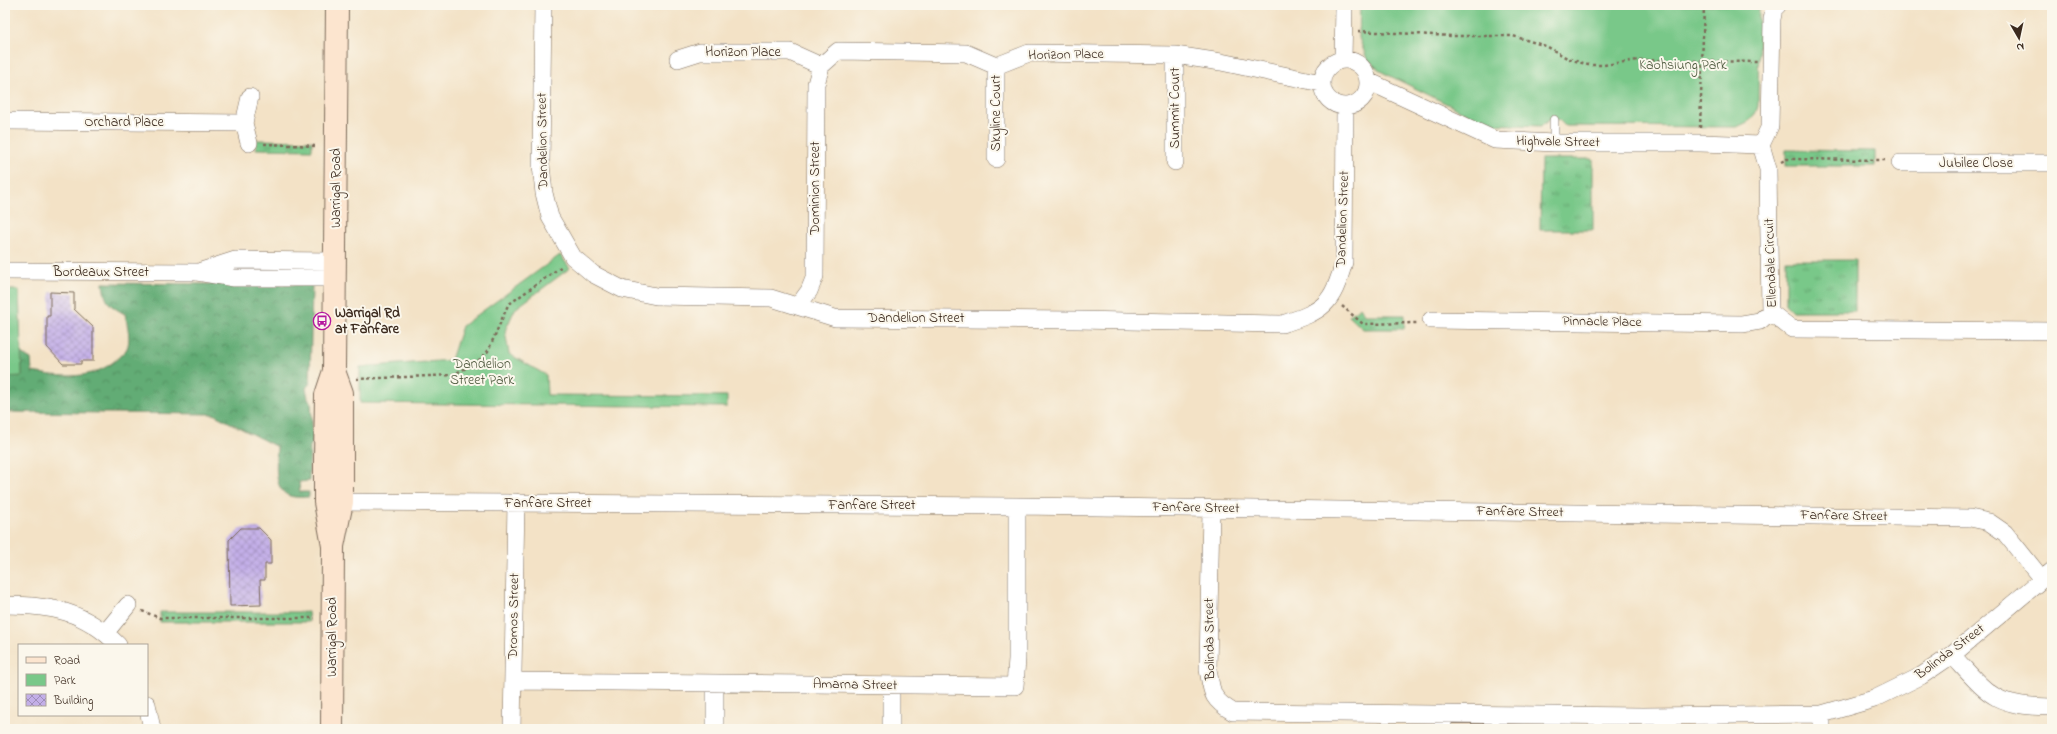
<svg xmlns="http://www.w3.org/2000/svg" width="2057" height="734" font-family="'Indie Flower',sans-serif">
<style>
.grass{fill:url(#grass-tufts);stroke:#5a7954}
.forest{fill:url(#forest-crowns);stroke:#4e6b4a}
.park{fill:#79c889;stroke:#5a7954}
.building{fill:url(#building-cross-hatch)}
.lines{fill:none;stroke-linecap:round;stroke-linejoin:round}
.service-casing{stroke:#7b6a59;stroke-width:10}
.minor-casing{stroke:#7b6a59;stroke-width:18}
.secondary-casing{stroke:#7b6a59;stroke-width:24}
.path{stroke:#7b6a59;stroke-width:2.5;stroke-dasharray:3 3;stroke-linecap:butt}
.service{stroke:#fff;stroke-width:9}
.minor{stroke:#fff;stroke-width:17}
.secondary{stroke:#fce5cf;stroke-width:22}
.labels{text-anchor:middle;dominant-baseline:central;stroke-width:4;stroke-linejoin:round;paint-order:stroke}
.street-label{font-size:14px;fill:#3b2a1e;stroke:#fbf7ec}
.park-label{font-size:14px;fill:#4e593e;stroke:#fbf7ec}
.poi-label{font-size:14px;font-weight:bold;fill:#3b2a1e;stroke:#fbf7ec;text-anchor:start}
</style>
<defs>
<pattern id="grass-tufts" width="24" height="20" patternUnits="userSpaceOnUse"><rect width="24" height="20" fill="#79c889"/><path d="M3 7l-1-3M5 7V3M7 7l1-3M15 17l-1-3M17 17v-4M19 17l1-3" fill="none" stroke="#64a36f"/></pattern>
<pattern id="forest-crowns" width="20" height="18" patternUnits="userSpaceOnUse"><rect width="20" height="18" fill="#62ac75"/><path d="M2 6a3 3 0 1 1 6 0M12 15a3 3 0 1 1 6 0" fill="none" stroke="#528c5f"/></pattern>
<pattern id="building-cross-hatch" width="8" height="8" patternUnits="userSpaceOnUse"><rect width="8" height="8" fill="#c3afe8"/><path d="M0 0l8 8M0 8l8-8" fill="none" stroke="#a08fbb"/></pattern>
</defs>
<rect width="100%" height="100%" fill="#fbf7ec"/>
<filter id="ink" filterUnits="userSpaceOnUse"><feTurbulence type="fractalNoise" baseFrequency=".025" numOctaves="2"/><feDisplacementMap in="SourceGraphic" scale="8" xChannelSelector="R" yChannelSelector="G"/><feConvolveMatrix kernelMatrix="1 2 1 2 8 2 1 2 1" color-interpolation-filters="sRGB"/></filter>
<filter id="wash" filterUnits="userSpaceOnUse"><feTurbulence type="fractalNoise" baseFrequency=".012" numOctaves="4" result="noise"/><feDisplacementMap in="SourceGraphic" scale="16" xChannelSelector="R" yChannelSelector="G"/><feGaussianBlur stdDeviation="0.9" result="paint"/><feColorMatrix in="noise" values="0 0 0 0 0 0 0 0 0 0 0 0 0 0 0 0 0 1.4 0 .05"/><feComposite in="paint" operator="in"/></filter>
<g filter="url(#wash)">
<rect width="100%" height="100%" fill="#f3e2c6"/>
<path class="grass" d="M256 140 312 141V150L256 149Z
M1786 150 1875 151V166H1786Z
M1541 159H1593V230H1540Z
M1786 260H1855V311H1792L1786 305Z
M1360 307 1365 315H1405L1404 329H1363L1349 316Z
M160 612H308L309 622H160Z"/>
<path class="forest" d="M103 283 312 285 310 383 306 388 308 398 311 401 313 443 310 446 309 481 299 482 300 492H309V497C304 497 295 498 290 496 272 490 277 462 277 447L213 414 5 412V377L22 376 21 353 31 359 32 372C62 377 92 381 117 359 119 356 124 353 126 350 132 341 127 324 125 314 108 305 105 302 103 283Z"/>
<path class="park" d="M1360 5H1759L1758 106C1754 120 1750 121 1737 127L1565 126 1559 120H1549L1541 126 1488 124 1382 72 1367 59 1359 38Z
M560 255 570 268 515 309 505 331 509 354 546 375 547 395 727 396V407L360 403V367L451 360 462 326Z
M5 290H19L22 376 5 377Z"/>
<g id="blocks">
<path class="building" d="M50 292 74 293V309L93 327V361H81V364H63L47 347V316H50Z
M241 528H259L271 540V564H265V580H260L261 605 230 606 229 540Z"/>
</g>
</g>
<g filter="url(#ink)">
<use href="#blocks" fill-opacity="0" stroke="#7b6a59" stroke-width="1"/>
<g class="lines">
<defs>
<path id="service" d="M1554 143V120"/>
<path id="minor" d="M543 5 541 165 544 193 550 217 573 257 593 274 622 289 656 296 771 298 835 318 1078 320 1282 324C1324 311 1332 305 1344 262L1345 107
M1778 5 1774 9 1772 19 1770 126 1761 145 1768 169 1770 312 1792 329 2052 331
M1175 55V162
M678 59 700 52H790L821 66
M1322 83a23 23 0 1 1 46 0a23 23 0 1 1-46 0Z
M1343 60 1344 5
M821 66 838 51 966 53 996 66 1029 53 1175 55 1221 62 1321 83
M1368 81 1495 140 1554 143H1700L1761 145
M5 121 244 123
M249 143 244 123 250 97
M996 159V66
M1900 163H2052
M5 271 197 272 234 278H335
M201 271 235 260 335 261
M798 306 809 291 815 276 816 84 821 66
M1431 320 1742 324 1760 321 1770 312
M331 502 1017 506 1970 518 1989 522 2005 533 2041 578
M1211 509 1208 669C1212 693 1211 699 1233 712L1643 716 1822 714 1874 699 1921 676 1952 655 2052 571
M5 605C51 605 85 611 118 645
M106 632 128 605
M1952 655C1990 696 1993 706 2052 707
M513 681 1015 686 1017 659V506
M147 704 152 729
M512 729 516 502
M715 729V683
M891 729V685
M1443 729V714
M1822 729V714"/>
<path id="secondary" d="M333 546 342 502V393L334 371 337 5
M332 729 333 546 325 502V460L326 395 334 371"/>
</defs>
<use href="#service" class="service-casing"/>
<use href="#minor" class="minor-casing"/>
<use href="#secondary" class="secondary-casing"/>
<path class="path" d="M1358 31 1452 36H1513L1546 46 1567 58 1588 65H1604L1638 60 1757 62
M1700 128 1704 5
M264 144 317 146
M1781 162 1787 159 1885 160
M1342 306 1363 324 1417 323
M356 379 452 375 476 363 488 351 508 305 562 266
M142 611 160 618H315"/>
<use href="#service" class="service"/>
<use href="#minor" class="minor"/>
<use href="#secondary" class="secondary"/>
</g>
</g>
<defs>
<symbol id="bus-ring" viewBox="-11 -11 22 22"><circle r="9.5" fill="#fbf7ec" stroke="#b5179e" stroke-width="1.5"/><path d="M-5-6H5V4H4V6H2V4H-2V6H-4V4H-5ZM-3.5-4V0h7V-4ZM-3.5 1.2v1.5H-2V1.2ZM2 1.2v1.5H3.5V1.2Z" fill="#b5179e"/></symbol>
</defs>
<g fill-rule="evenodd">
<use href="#bus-ring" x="312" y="311" width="20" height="20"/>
</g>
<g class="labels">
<g class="street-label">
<text x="743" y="52">Horizon Place</text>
<text transform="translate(1066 55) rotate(-1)">Horizon Place</text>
<text transform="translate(1175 108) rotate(-90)">Summit Court</text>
<text transform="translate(996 113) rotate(-90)">Skyline Court</text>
<text x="124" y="122">Orchard Place</text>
<text transform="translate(543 141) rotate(-91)">Dandelion Street</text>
<text transform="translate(1558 142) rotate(1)">Highvale Street</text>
<text x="1976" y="163">Jubilee Close</text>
<text transform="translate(336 188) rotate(-90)">Warrigal Road</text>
<text transform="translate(815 188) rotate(-90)">Dominion Street</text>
<text transform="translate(1343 219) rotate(-88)">Dandelion Street</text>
<text transform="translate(1771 263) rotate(-92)">Ellendale Circuit</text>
<text x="101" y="272">Bordeaux Street</text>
<text x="916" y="318">Dandelion Street</text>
<text transform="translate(1602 322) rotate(1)">Pinnacle Place</text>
<text x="548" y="503">Fanfare Street</text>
<text x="872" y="505">Fanfare Street</text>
<text transform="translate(1196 508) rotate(1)">Fanfare Street</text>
<text transform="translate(1520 512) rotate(1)">Fanfare Street</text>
<text transform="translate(1844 516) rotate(1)">Fanfare Street</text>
<text transform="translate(514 616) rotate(-89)">Dromos Street</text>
<text transform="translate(332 637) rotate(-90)">Warrigal Road</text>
<text transform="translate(1210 639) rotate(-91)">Bolinda Street</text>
<text transform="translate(1950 652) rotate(-37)">Bolinda Street</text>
<text transform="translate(855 685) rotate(1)">Amarna Street</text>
</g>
<g class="park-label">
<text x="1683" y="65">Kaohsiung Park</text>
<text x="482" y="364">Dandelion<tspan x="482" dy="16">Street Park</tspan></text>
</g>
<g class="poi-label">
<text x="335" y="313">Warrigal Rd<tspan x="335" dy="16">at Fanfare</tspan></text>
</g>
</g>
<rect width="2057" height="734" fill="none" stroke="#fbf7ec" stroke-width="20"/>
<rect x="18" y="644" width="130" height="72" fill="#fbf7ec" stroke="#aea59a"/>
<rect x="26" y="657" width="20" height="6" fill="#fce5cf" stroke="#aea59a"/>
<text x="54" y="664" font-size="12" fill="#3b2a1e">Road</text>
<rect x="26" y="674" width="20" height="12" fill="#79c889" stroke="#aea59a"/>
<text x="54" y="684" font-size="12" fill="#3b2a1e">Park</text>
<rect x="26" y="694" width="20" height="12" fill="url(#building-cross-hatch)" stroke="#aea59a"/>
<text x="54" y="704" font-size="12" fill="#3b2a1e">Building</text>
<g transform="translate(2019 38) rotate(171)" stroke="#fbf7ec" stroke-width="3" paint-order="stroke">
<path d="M0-3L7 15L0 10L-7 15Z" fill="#3b2a1e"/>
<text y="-6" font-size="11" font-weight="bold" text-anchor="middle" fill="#3b2a1e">N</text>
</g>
</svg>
